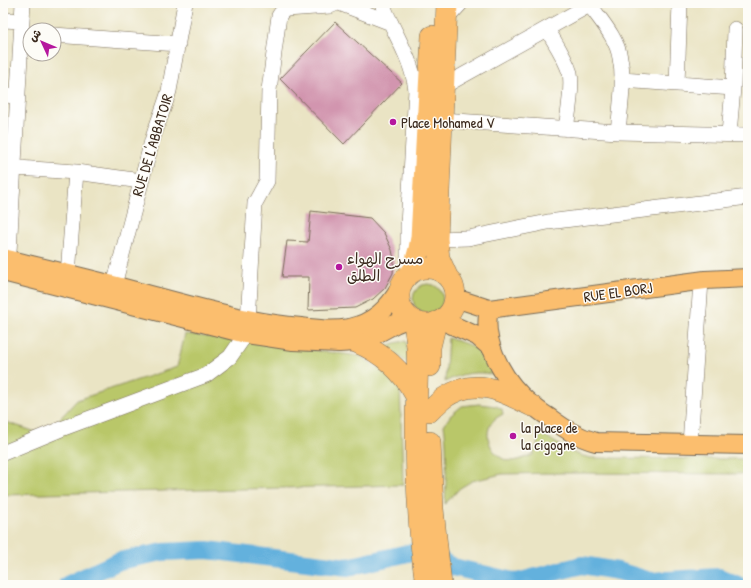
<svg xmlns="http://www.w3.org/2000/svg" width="751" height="588" font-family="'Patrick Hand','Playpen Sans Arabic',sans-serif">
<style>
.green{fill:#b9c769;stroke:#7a7844}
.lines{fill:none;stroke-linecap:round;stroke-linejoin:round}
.river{stroke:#64b1dd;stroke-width:18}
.building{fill:#d295af}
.minor-casing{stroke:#786b58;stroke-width:16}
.major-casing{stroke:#786b58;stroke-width:20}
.highway-casing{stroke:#786b58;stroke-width:22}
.minor{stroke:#fff;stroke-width:15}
.major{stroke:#fbbe6e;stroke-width:18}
.highway{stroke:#fbbe6e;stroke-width:21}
.poi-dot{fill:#b5179e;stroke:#fdfcf7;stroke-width:1.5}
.labels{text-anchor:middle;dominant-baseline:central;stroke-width:3;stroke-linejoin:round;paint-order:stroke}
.poi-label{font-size:15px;fill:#3b2a1e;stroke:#fdfcf7;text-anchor:start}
.street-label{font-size:15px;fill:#3b2a1e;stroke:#fdfcf7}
</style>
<rect width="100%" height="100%" fill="#fdfcf7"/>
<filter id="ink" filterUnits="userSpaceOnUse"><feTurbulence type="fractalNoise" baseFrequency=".025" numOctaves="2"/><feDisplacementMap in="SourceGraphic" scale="8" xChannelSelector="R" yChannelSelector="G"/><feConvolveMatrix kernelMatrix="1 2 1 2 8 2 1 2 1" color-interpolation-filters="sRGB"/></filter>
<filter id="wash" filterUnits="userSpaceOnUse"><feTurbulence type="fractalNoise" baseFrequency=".012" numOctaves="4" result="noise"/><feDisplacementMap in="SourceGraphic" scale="16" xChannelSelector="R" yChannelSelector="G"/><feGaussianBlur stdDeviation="0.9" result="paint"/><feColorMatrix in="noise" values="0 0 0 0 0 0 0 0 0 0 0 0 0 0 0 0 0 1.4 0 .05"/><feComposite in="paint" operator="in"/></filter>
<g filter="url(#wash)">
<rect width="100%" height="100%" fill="#eae4c4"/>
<path class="green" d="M413 299a15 15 0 1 1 30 0a15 15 0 1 1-30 0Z
M185 334 360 356 400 383 403 485 3 495V421L45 435 77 400 177 367Z
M448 338C461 342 477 346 486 357 490 362 490 369 494 375 478 370 459 374 445 382Z
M405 341 407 342 408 364 394 352 384 347 395 343Z
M479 404 496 406 502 409 503 414C500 416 497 417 495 419 479 433 493 460 511 461 518 461 526 457 533 455L537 445 540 432C557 444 570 454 591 458L748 459V474L563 473 502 474 472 481 460 488 445 504C446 480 448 448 444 425L451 415 462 406Z"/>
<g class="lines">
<path class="river" d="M67 585 119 561 163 552 207 550 348 567 421 550 453 567 517 582 582 565 618 571 651 581 719 577 738 585"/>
</g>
<g id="blocks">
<path class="building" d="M335 22 402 83 344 144 280 79Z
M311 211 370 218 384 233 392 250 394 260 393 273 385 288 373 299 355 308 308 310 309 277H282L287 241 308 242Z"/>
</g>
</g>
<g filter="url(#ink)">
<use href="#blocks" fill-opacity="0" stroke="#786b58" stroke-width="1"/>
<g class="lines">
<defs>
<path id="minor" d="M339 3 391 23
M382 3C393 32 412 58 416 90L408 225V271
M590 5C601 21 617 38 620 58 625 82 620 108 618 132
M3 20 22 21
M446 22 450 15 461 3
M547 29C555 43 565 57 570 73 573 87 568 114 566 129
M54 35 178 44
M622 80 733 88
M677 84 680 3
M444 86 593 3
M3 95 18 96
M442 120 618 132 748 135
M729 134 733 88 735 29
M3 167 76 172 141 181
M437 239 468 238 548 222 748 197
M8 270 23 3
M68 274 76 172
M114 285 152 141C157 124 164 108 169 91L185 3
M248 321 255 203 267 181 269 90 279 16 281 13 286 9 330 6 337 3
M690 444 701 281
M3 453 61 429 206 375 230 357 246 334"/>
<path id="major" d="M3 258C47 269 92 279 135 291 190 305 244 322 301 327 317 329 333 331 349 328 373 323 388 309 400 288
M3 272 246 334 293 341 339 343 356 342 369 338 395 324 410 318
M455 298 489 309 705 280 748 278
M489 309C482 339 500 374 521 395 530 404 539 411 550 418 565 429 577 437 596 442L748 445
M441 320 477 336 492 349"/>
<path id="highway" d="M399 296a28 28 0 1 1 56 0a28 28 0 1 1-56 0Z
M413 271 419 249 421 238 432 36
M447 276 439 258 437 239 447 3
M413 320C421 353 416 388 416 421 416 476 418 530 426 585
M356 342C383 353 402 370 416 396
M430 366V347L436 322
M430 411C434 407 439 402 444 398 476 376 502 391 532 406
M430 442 433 509 441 585"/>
</defs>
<use href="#minor" class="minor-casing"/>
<use href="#major" class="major-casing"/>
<use href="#highway" class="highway-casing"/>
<use href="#minor" class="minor"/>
<use href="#major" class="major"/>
<use href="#highway" class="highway"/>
</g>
</g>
<g class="poi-dot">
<circle cx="393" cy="122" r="4"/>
<circle cx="339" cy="267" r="4"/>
<circle cx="513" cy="436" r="4"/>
</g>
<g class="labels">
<g class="poi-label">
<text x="401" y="122">Place Mohamed V</text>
<text x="347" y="258">مسرح الهواء<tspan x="347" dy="17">الطلق</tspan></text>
<text x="521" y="427">la place de<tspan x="521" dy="17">la cigogne</tspan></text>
</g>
<g class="street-label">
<text transform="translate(152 145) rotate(-73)">RUE DE L'ABBATOIR</text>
<text transform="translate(618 292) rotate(-8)">RUE EL BORJ</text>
</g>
</g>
<rect width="751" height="588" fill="none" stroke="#fdfcf7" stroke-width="16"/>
<g transform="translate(42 42) rotate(314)"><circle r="19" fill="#fdfcf7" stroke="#afa8a0"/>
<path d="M0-3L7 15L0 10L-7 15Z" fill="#b5179e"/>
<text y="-6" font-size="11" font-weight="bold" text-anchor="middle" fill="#3b2a1e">ش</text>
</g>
</svg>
